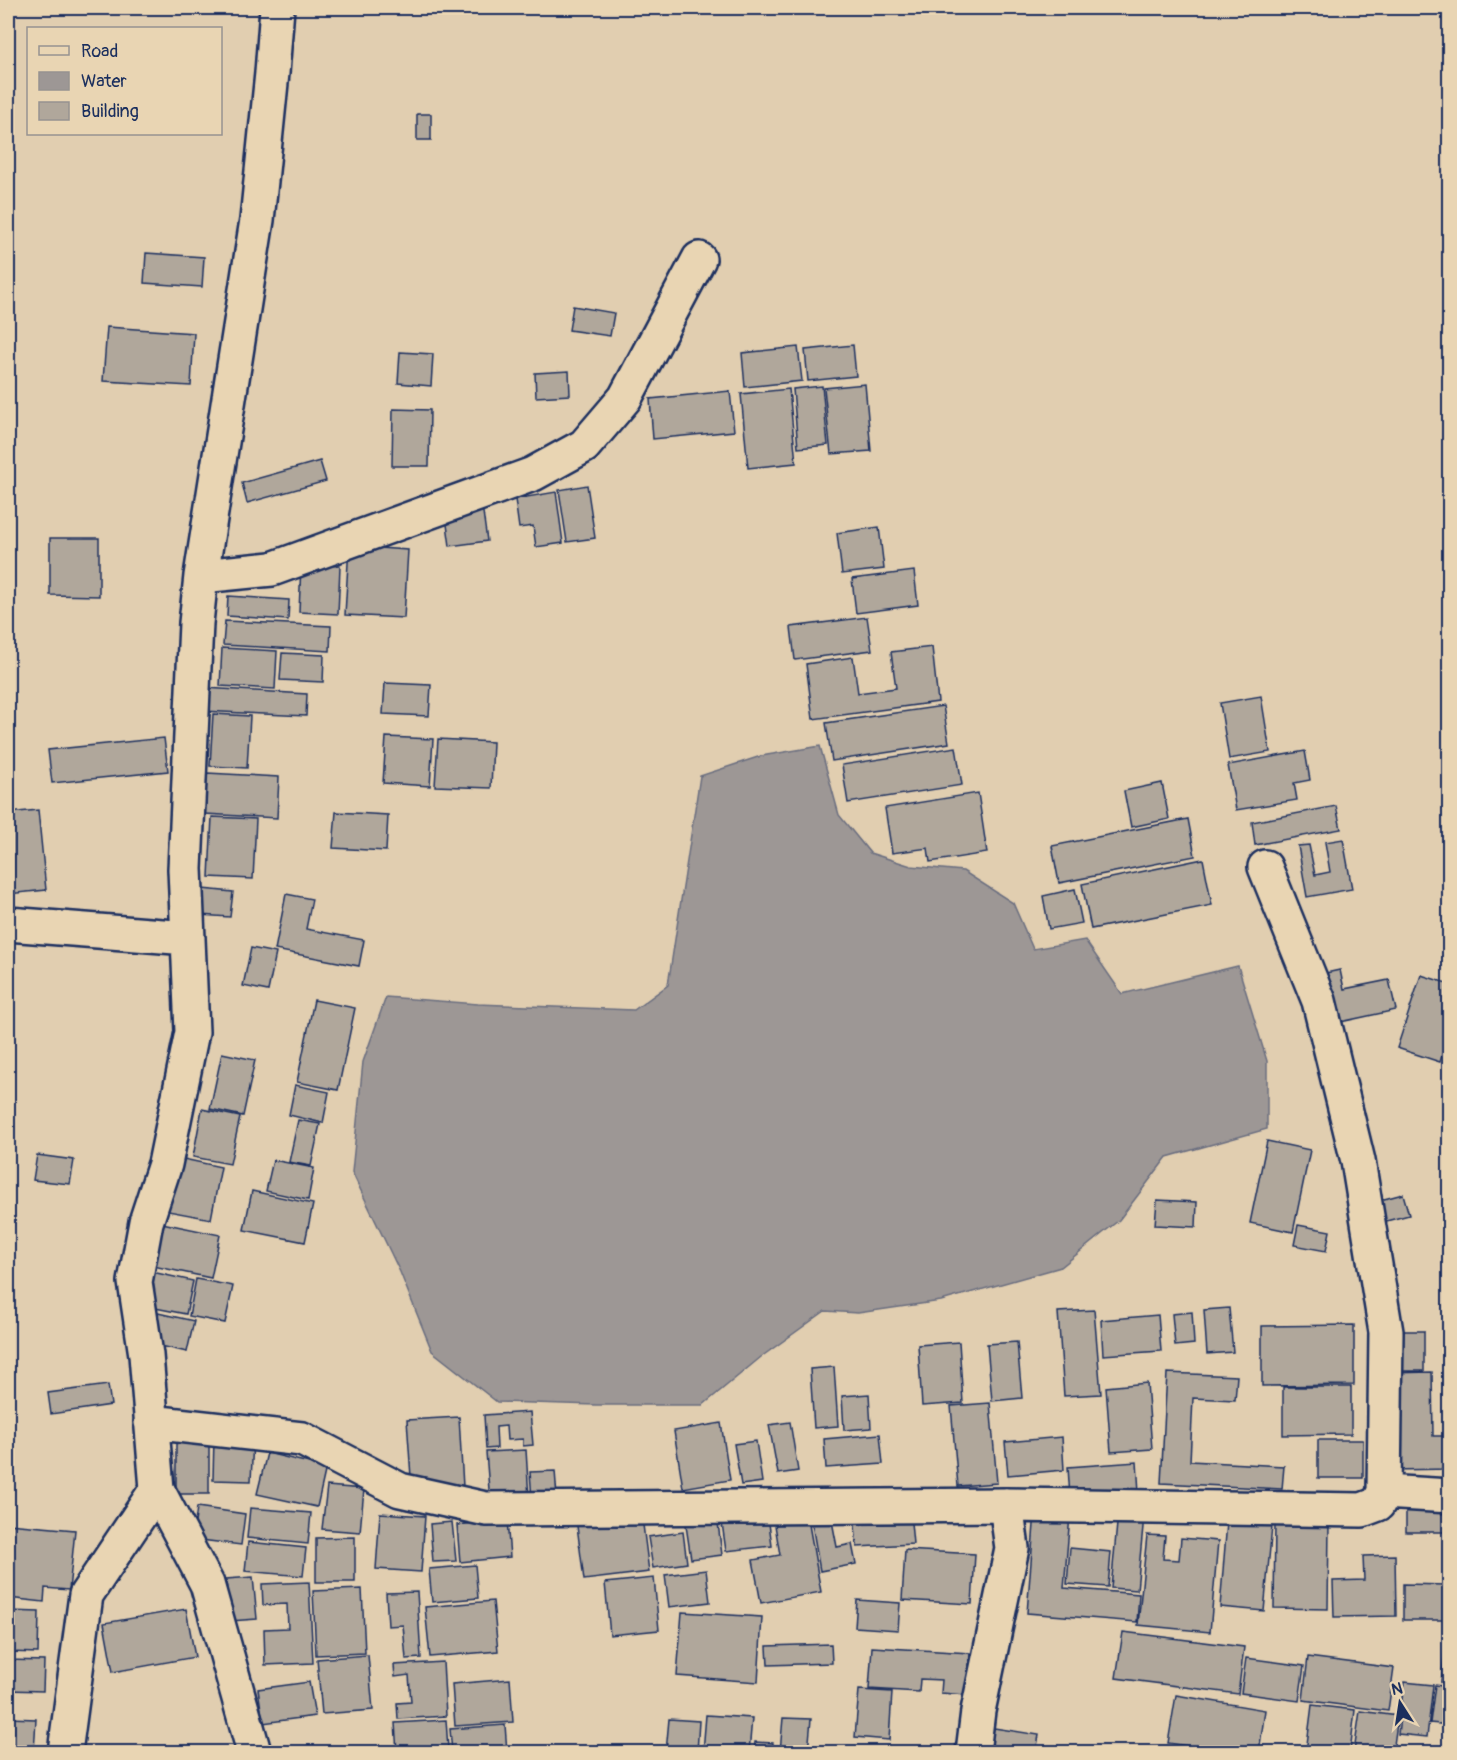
<svg xmlns="http://www.w3.org/2000/svg" width="1457" height="1760" font-family="Pangolin,sans-serif">
<style>
.water{fill:#9d9795;stroke:#696d7f;stroke-width:1.5}
.building{fill:#b0a79b;stroke:#1b2f5e;stroke-width:1.5}
.lines{fill:none;stroke-linecap:round;stroke-linejoin:round}
.minor-casing{stroke:#1b2f5e;stroke-width:38}
.minor{stroke:#e9d5b3;stroke-width:33}
</style>
<rect width="100%" height="100%" fill="#e1ceb0"/>
<filter id="ink" filterUnits="userSpaceOnUse"><feTurbulence type="fractalNoise" baseFrequency=".0167" numOctaves="2"/><feDisplacementMap in="SourceGraphic" scale="12" xChannelSelector="R" yChannelSelector="G"/><feConvolveMatrix kernelMatrix="1 2 1 2 8 2 1 2 1" color-interpolation-filters="sRGB"/></filter>
<g filter="url(#ink)">
<path class="water" d="M820 746 839 815 870 853 911 866 963 871 1013 903 1033 949 1085 940 1122 994 1238 966 1267 1061V1129L1167 1157 1119 1220 1061 1267 941 1301 858 1313 825 1311 761 1357 703 1405H596L497 1402 432 1351 400 1272 352 1172 363 1062 386 997 478 1004 634 1010 668 985 700 776 761 756Z"/>
<path class="building" d="M350 8H382V11Z
M417 114H431V140H417Z
M146 253 204 257 202 287 144 283Z
M573 306 614 313 610 336 569 330Z
M107 327 194 333 191 386 103 381Z
M853 345 856 376 808 381 805 350Z
M798 347 802 381 745 387 742 353Z
M400 352 433 354 431 386 398 383Z
M569 371 570 395 536 397 535 373Z
M865 384 871 451 831 454 824 388Z
M822 386 828 445 798 448 793 389Z
M789 389 796 463 748 468 741 394Z
M730 391 734 431 653 439 650 399Z
M393 409 430 410 429 466H392Z
M320 461 326 481 247 503 242 483Z
M587 485 595 538 567 542 559 490Z
M556 492 563 543 536 547 533 526 519 528 515 499Z
M482 505 487 541 450 546 445 510Z
M879 527 884 569 842 574 837 533Z
M50 538H99V596L50 595Z
M349 546 408 550 404 618 345 615Z
M301 564 340 566 338 614 299 612Z
M914 571 918 605 856 613 852 579Z
M228 596 289 600 288 620 227 616Z
M867 617 872 650 795 660 791 627Z
M225 621 331 626 330 651 223 645Z
M932 647 938 702 813 719 806 664 853 657 858 693 896 688 891 652Z
M222 648 277 651 275 689 220 686Z
M282 653 324 655 323 682 280 680Z
M385 683 431 685 429 716 383 714Z
M205 688 307 694 306 716 203 711Z
M1261 696 1270 752 1229 759 1220 703Z
M943 706 949 743 832 761 826 723Z
M213 714 250 716 247 768 210 766Z
M386 737 433 739 430 786 383 783Z
M164 738 168 771 52 783 48 750Z
M438 739 493 742 491 788 435 786Z
M956 747 962 785 848 803 842 765Z
M1305 751 1310 780 1294 783 1297 800 1236 810 1228 765Z
M207 773 279 777 277 818 205 814Z
M1162 783 1169 819 1131 827 1124 791Z
M978 793 987 853 930 862 928 848 892 853 885 808Z
M1336 806 1341 829 1255 845 1252 822Z
M38 810 46 890 8 894V813Z
M336 812 388 815 386 851 333 848Z
M212 817 256 819 253 879 209 877Z
M1188 819 1195 856 1059 883 1052 846Z
M1343 839 1352 889 1307 897 1298 846 1309 845 1315 875 1330 872 1325 842Z
M1203 859 1212 905 1091 929 1082 884Z
M202 889 233 892 230 917 199 915Z
M1075 889 1082 923 1049 929 1043 896Z
M286 894 312 899 306 929 364 940 359 966 275 950Z
M251 948 276 953 268 991 243 986Z
M1340 970 1344 989 1389 980 1396 1010 1331 1024 1321 974Z
M1421 975 1450 984V1031L1440 1062 1397 1048Z
M314 1000 355 1008 338 1090 297 1082Z
M1450 1046V1064L1444 1062Z
M222 1053 255 1060 243 1116 210 1109Z
M295 1085 329 1092 323 1123 289 1115Z
M202 1109 240 1117 230 1164 193 1157Z
M298 1120 320 1124 311 1166 289 1162Z
M1267 1141 1310 1150 1293 1232 1250 1223Z
M37 1155 74 1160 70 1184 33 1180Z
M179 1158 221 1167 211 1219 168 1211Z
M273 1160 314 1168 308 1200 266 1191Z
M252 1191 313 1204 305 1242 244 1230Z
M1403 1194 1409 1215 1375 1224 1369 1203Z
M1157 1200 1197 1202 1196 1227 1155 1225Z
M162 1223 220 1235 211 1278 153 1266Z
M1298 1225 1330 1231 1326 1251 1294 1245Z
M152 1272 193 1281 186 1314 145 1306Z
M196 1279 233 1286 225 1323 189 1316Z
M1229 1308 1233 1352 1207 1354 1204 1310Z
M1094 1310 1101 1394 1064 1396 1058 1312Z
M1192 1312 1194 1344 1175 1346 1172 1314Z
M158 1313 194 1321 187 1352 152 1344Z
M1158 1315 1161 1351 1103 1355 1101 1320Z
M1354 1325V1385L1262 1386V1326Z
M1387 1331H1424V1371H1387Z
M959 1342 963 1403 922 1406 918 1345Z
M1017 1342 1022 1398 992 1401 987 1344Z
M834 1367 838 1426 814 1428 810 1369Z
M1432 1372 1433 1436H1450V1469L1391 1470 1389 1373Z
M1167 1373 1237 1376 1235 1400 1193 1398 1190 1461 1284 1466 1282 1489 1161 1483Z
M1147 1383 1152 1449 1111 1452 1106 1387Z
M108 1385 111 1405 51 1414 48 1393Z
M1283 1387H1351V1434L1283 1435Z
M869 1394 871 1428 844 1430 842 1396Z
M990 1403 997 1483 958 1486 951 1406Z
M530 1412 533 1445 523 1446V1439L507 1440 506 1426 496 1427 497 1448 486 1449 484 1415Z
M459 1417 463 1487 412 1491 407 1420Z
M790 1422 798 1471 778 1474 769 1425Z
M721 1423 730 1480 683 1488 674 1431Z
M880 1434 883 1464 826 1468 824 1439Z
M176 1436H209V1494H176Z
M1062 1437 1064 1470 1008 1475 1005 1442Z
M214 1438 253 1439 251 1481 213 1480Z
M1318 1440H1363V1478H1318Z
M756 1441 762 1482 741 1485 734 1444Z
M526 1450 529 1499 490 1502 486 1452Z
M267 1453 326 1467 317 1507 257 1494Z
M1137 1462 1139 1492 1070 1497 1068 1467Z
M555 1471 557 1497 532 1499 530 1472Z
M327 1486 364 1489 360 1532 322 1529Z
M1406 1502 1450 1503V1532H1406Z
M197 1507 245 1514 241 1545 193 1539Z
M716 1507 722 1555 691 1559 684 1512Z
M250 1508 311 1513 308 1544 247 1538Z
M910 1512 913 1544 857 1547 854 1515Z
M1035 1512 1070 1515 1064 1588 1139 1594 1137 1622 1027 1613Z
M380 1513 425 1516 421 1572 376 1569Z
M1118 1513 1144 1516 1137 1590 1111 1588Z
M768 1516 772 1546 726 1551 722 1523Z
M642 1517 649 1572 584 1580 577 1526Z
M808 1519 821 1592 761 1603 753 1560 780 1555 775 1525Z
M507 1520 510 1557 460 1562 457 1525Z
M832 1521 837 1547 852 1544 856 1564 820 1571 812 1524Z
M452 1522 456 1561 433 1562 430 1524Z
M1227 1522 1272 1526 1264 1611 1220 1607Z
M1275 1523H1329L1328 1609 1274 1608Z
M8 1524 75 1530 69 1590 45 1588 44 1602 8 1598Z
M683 1532 687 1563 653 1568 648 1537Z
M1147 1535 1165 1536 1163 1559 1179 1560 1181 1538 1218 1541 1210 1632 1138 1625Z
M355 1537V1582H316V1538Z
M248 1542 306 1548 303 1576 245 1571Z
M1070 1548 1111 1552 1108 1587 1067 1584Z
M905 1550 975 1554 972 1604 902 1600Z
M1395 1555 1396 1616 1334 1617 1333 1581 1364 1580 1363 1556Z
M475 1565 478 1598 432 1602 429 1569Z
M706 1570 710 1602 669 1607 665 1575Z
M253 1577 257 1619 230 1621 226 1579Z
M654 1578 659 1630 610 1635 605 1583Z
M309 1582 313 1663 265 1665 264 1629 288 1628 287 1604 263 1605 262 1584Z
M1403 1584 1446 1585V1620H1403Z
M362 1589 365 1653 316 1655 313 1591Z
M417 1592 421 1658 406 1659 403 1625 388 1626 386 1593Z
M857 1600 900 1603 898 1630 855 1627Z
M493 1601 498 1651 430 1657 425 1607Z
M186 1609 195 1657 113 1672 104 1623Z
M8 1611 39 1612 38 1653 8 1652Z
M682 1612 762 1617 758 1682 677 1676Z
M1123 1632 1244 1647 1238 1694 1116 1678Z
M1446 1640 1450 1641V1683L1441 1682Z
M831 1644 832 1663 768 1665 767 1646Z
M872 1647 970 1653 967 1695 941 1693 942 1680 920 1679 919 1692 869 1689Z
M368 1655 373 1710 322 1714 317 1659Z
M1308 1657 1394 1668 1388 1711 1303 1700Z
M1246 1658 1304 1666 1299 1701 1241 1693Z
M8 1660 44 1661 43 1691 8 1690Z
M443 1662 446 1716 398 1719 397 1703 411 1702 409 1675 395 1677 394 1665Z
M510 1679 513 1722 455 1726 452 1684Z
M309 1682 315 1716 263 1723 258 1689Z
M1404 1682 1433 1685 1427 1737 1398 1734Z
M1435 1685 1450 1687V1725L1430 1723Z
M859 1690 892 1692 889 1740 855 1737Z
M1176 1695 1265 1710 1259 1752H1230L1168 1743Z
M1312 1705 1355 1710 1350 1752H1306Z
M1360 1711 1398 1716 1393 1752H1354Z
M706 1715 752 1718 749 1752H703Z
M8 1718 36 1719 34 1752H8Z
M783 1718 811 1719 808 1752H780Z
M669 1719 699 1721 697 1752H666Z
M446 1720 448 1749 397 1752 395 1723Z
M505 1725 507 1752H452L450 1729Z
M994 1728 1039 1735 1036 1752H990Z
M755 1742 773 1743V1752H754Z"/>
<g class="lines">
<defs>
<path id="minor" d="M201 576 272 569 533 474 584 446 625 398 699 259
M8 924 188 938
M151 1422 302 1439 400 1490 486 1509 1006 1505 1362 1510 1378 1504 1384 1492 1386 1332 1358 1161 1319 1001 1265 867
M157 1489 207 1584 254 1752
M1384 1492 1450 1496
M65 1752 86 1595 157 1489 146 1355 135 1282 146 1222 165 1164 192 1032 185 869 196 623 201 576 257 220 272 73 277 8
M973 1752 978 1711 1012 1548 1006 1505"/>
</defs>
<use href="#minor" class="minor-casing"/>
<use href="#minor" class="minor"/>
</g>
</g>
<rect width="1457" height="1760" fill="none" stroke="#e9d5b3" stroke-width="30"/>
<rect x="15" y="15" width="1427" height="1730" fill="none" stroke="#1b2f5e" stroke-width="2" filter="url(#ink)"/>
<rect x="27" y="27" width="195" height="108" fill="#e9d5b3" stroke="#979391" stroke-width="1.5"/>
<rect x="39" y="46" width="30" height="9" fill="#e9d5b3" stroke="#979391" stroke-width="1.5"/>
<text x="81" y="57" font-size="18" fill="#1b2f5e">Road</text>
<rect x="39" y="72" width="30" height="18" fill="#9d9795" stroke="#979391" stroke-width="1.5"/>
<text x="81" y="87" font-size="18" fill="#1b2f5e">Water</text>
<rect x="39" y="102" width="30" height="18" fill="#b0a79b" stroke="#979391" stroke-width="1.5"/>
<text x="81" y="117" font-size="18" fill="#1b2f5e">Building</text>
<g transform="translate(1400 1703) rotate(348)" stroke="#e9d5b3" stroke-width="4.5" paint-order="stroke">
<path d="M0-4.5L10 22L0 15L-10 22Z" fill="#1b2f5e"/>
<text y="-9" font-size="16" font-weight="bold" text-anchor="middle" fill="#1b2f5e">N</text>
</g>
</svg>
